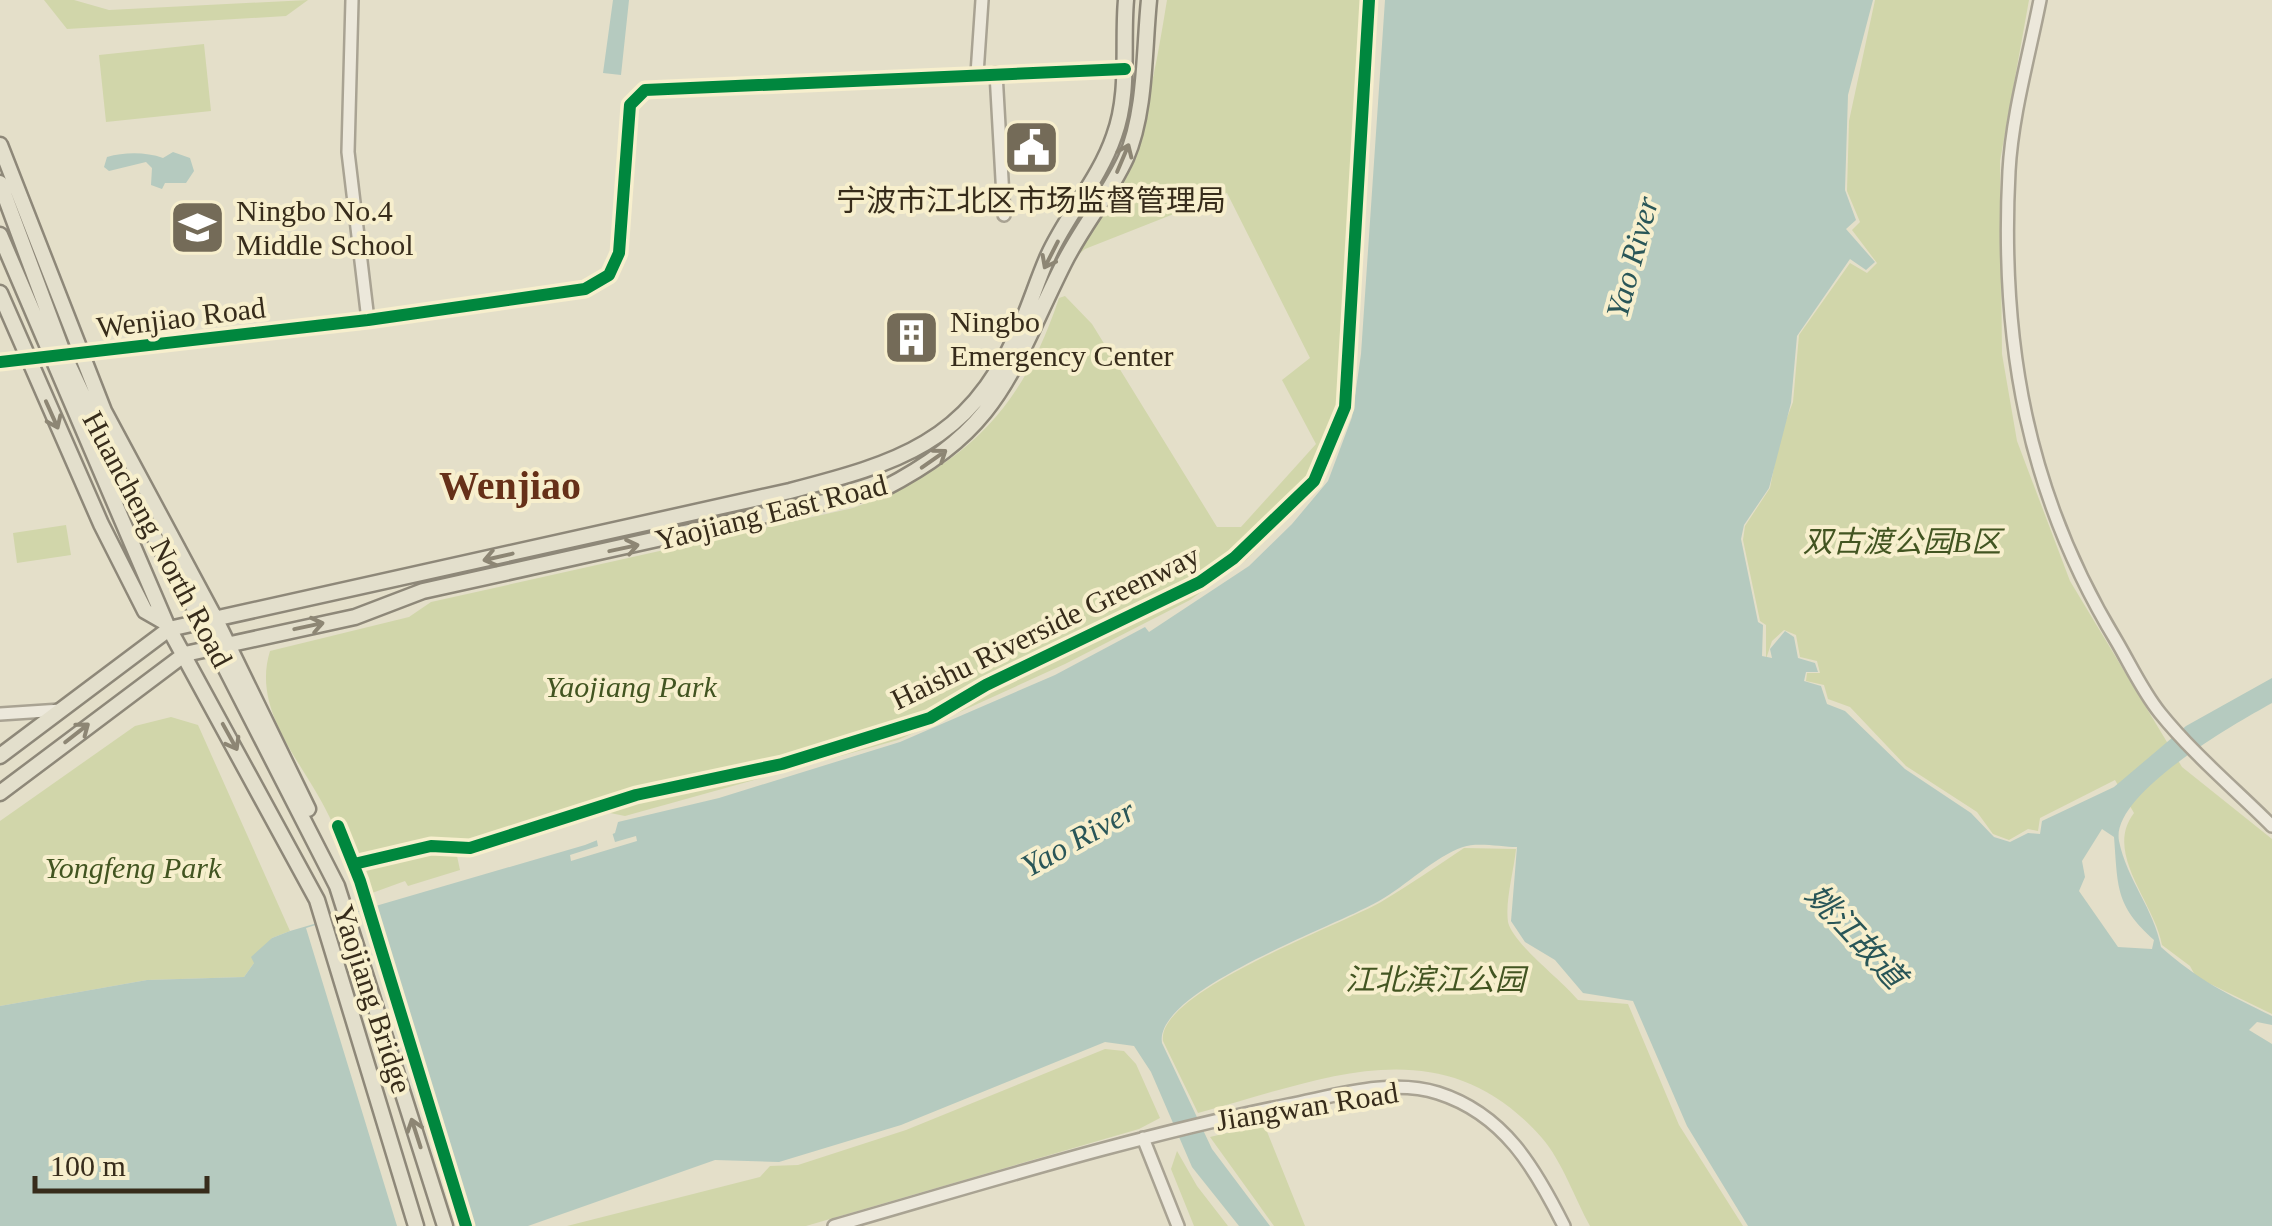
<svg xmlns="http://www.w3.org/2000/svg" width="2272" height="1226" font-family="'Times New Roman','Noto Sans SC',serif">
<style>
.green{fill:#d1d6aa}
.water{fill:#b5cabf;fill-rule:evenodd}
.pier{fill:#e4dfc9}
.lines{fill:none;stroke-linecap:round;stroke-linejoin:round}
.minor-casing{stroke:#a9a393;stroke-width:16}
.major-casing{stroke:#8e8879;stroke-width:19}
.minor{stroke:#ece8db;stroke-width:11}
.major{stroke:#e3dfcc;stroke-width:14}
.cycleway-casing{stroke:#f7efcd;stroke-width:19}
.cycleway{stroke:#00873e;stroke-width:12}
.oneway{stroke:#8d8674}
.labels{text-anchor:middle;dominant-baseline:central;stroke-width:8;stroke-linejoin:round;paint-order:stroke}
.poi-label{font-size:30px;fill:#372c1b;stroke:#f7efcd;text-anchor:start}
.street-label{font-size:30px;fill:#372c1b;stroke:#f7efcd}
.park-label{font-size:30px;font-style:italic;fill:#425521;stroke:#f7efcd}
.water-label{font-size:32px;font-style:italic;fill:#295658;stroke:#f7efcd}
.district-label{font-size:40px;font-weight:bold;fill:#663018;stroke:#f7efcd}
</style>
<rect width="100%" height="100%" fill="#e4dfc9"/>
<path class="green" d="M44 0H74L109 10 308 0 286 16 67 29Z
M1167 0H1378L1351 401 1342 432 1305 500 1247 559 1190 600 1065 664 898 740 625 816 600 811 457 856 460 870 408 886 405 881 361 897C351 870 342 842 329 816 304 763 251 712 270 651L409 617 431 602 853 508C964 468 1022 410 1059 298L1065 296 1092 324 1217 527H1241L1316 444 1282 380 1310 358 1227 193 1085 249 1077 256 1074 253C1137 180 1152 92 1167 0Z
M1875 0H2029L2000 161 2002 354 2017 441 2070 581 2182 767 2272 839V1014L2196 977 2190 966 2162 945C2155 903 2103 853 2134 813L2115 780 2040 818 2038 831 2028 829 2009 840 1993 834 1977 812 1906 766 1850 707 1828 699 1824 685 1806 681 1807 673H1820L1817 661 1800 657 1796 635 1784 630 1772 641 1766 659V625L1760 621 1743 540 1745 526 1770 488 1780 436 1793 402 1799 335 1850 263 1867 273 1877 263 1852 230 1860 222 1847 191 1849 121Z
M204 44 211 111 106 122 99 55Z
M66 525 71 555 17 563 13 533Z
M171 717 198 725 290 931 272 938 244 977 147 980 0 1006V821L135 726Z
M1464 848 1516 849C1514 870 1505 901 1508 922 1513 944 1562 980 1578 1000L1628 1004 1679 1125 1743 1226H1590C1575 1199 1562 1161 1542 1138 1441 1023 1322 1080 1198 1113L1163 1041C1156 992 1341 925 1381 902 1409 885 1437 866 1464 848Z
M1105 1049 1124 1051 1136 1064 1160 1118 1139 1129 806 1226H567L760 1177 770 1166 798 1165 906 1130Z
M1264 1124 1305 1226H1274L1210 1137Z
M1177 1151 1197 1186 1228 1226H1194L1171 1169Z"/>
<path class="water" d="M613 0H629L621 75 603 73Z
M1385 0H1873L1848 95 1845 190 1856 220 1846 229 1875 262 1866 270 1850 259 1797 336 1791 403 1769 488 1744 525 1741 539 1758 622 1763 625 1762 656 1772 658 1770 649 1785 631 1794 637 1798 658 1815 663 1818 672H1806L1804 681 1821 686 1827 704 1845 711 1905 769 1971 813 1994 837 2010 842 2028 833 2040 834 2042 821 2114 787 2186 726 2272 678V703C2236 723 2110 794 2119 841 2127 880 2154 909 2161 947 2198 980 2227 994 2272 1016V1025L2257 1022 2249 1030 2272 1044V1226H1748L1687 1126 1633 1001 1583 993 1555 960 1525 942 1511 921 1517 847C1501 847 1477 842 1463 847 1434 857 1406 886 1379 901 1338 925 1153 991 1162 1043L1212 1149 1270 1226H1239L1192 1167 1151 1072 1134 1046 1105 1042 901 1125 779 1162 715 1160 528 1226H0V1006L147 980 244 977 254 963 251 957 272 938 290 931 585 845 615 833 618 822 719 798 900 742 1055 675 1145 627 1149 632 1249 566 1292 524 1328 481 1352 417 1361 354ZM2102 829 2114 837C2118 887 2115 905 2154 940L2152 949 2118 947 2079 891 2085 877 2082 861Z
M173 152 190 158 194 171 186 183H165L162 189 151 185 152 168 146 162 109 171 104 167 107 157C125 152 146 152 163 158Z"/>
<path class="pier" d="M612 832 615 842 636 836 637 841 571 861 570 855 598 846 596 836Z
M374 907 469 1226H397L306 928Z"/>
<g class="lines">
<defs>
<path id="minor" d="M352 0 348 152 368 320
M2040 0C2029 56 2012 115 2009 171 2000 343 2027 494 2117 642 2131 666 2143 692 2160 713 2193 754 2235 789 2272 826
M996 73 1004 215
M977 74 982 0
M0 362 368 320 585 289 609 275 619 253 630 105 645 90 1125 69
M0 714 61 710
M1143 1138 1178 1226
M834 1226C984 1183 1134 1136 1288 1105 1335 1096 1390 1078 1438 1093 1504 1114 1535 1168 1564 1226"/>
<path id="major" d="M0 145 104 411 215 618 308 809
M0 183 64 355 124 483 201 620 337 886 445 1226
M0 235 166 623 317 900 416 1226
M0 293 101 524 145 611 166 623
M0 756 169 629 790 491C898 463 967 443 1017 334 1029 308 1037 281 1048 256 1067 214 1099 180 1114 136 1130 93 1122 45 1126 0
M0 793 185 654 355 617 423 591 883 489C1002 428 1009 373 1064 263 1082 227 1109 195 1126 158 1146 113 1144 49 1149 0"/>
</defs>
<use href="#minor" class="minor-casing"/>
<use href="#major" class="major-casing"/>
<use href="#minor" class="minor"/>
<use href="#major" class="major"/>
<defs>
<path id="cycleway" d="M0 362 368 320 585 289 609 275 619 253 630 105 645 90 1125 69
M338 826 360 881 466 1226
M354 864 431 846 470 848 636 795 782 764 930 718 986 685 1200 582 1234 558 1314 481 1345 407 1369 0"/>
</defs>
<use href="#cycleway" class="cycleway-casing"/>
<use href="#cycleway" class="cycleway"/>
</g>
<defs><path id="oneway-shaft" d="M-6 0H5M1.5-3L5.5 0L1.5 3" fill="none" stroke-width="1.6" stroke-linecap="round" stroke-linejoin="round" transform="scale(2.5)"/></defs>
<g class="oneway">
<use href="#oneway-shaft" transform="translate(1123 158) rotate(-67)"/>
<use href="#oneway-shaft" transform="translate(1051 255) rotate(117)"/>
<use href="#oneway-shaft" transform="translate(52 415) rotate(66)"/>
<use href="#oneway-shaft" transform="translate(934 459) rotate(-35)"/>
<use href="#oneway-shaft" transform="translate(624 548) rotate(-12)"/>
<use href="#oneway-shaft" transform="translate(498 557) rotate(167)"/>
<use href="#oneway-shaft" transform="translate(309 626) rotate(-12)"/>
<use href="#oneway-shaft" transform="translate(77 733) rotate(-38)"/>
<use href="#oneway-shaft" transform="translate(230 737) rotate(61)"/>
<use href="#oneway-shaft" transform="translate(416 1133) rotate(-108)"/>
</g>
<defs>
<symbol id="civic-square" viewBox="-11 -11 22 22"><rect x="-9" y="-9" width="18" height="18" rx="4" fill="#746b58" stroke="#f7efcd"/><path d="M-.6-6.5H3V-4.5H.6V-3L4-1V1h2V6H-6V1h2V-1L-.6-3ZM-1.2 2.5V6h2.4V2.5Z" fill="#fff"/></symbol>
<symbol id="school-square" viewBox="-11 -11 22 22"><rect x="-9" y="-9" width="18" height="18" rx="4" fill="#746b58" stroke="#f7efcd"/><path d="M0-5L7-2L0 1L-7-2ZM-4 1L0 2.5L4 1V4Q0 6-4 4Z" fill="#fff"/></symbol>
<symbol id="building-square" viewBox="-11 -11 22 22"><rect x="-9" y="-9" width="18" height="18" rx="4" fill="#746b58" stroke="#f7efcd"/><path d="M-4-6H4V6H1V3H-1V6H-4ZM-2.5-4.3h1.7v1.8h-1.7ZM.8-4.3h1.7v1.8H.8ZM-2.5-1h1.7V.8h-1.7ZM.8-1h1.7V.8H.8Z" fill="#fff"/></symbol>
</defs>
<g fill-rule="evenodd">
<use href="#civic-square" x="1000" y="116" width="63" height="63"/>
<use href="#school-square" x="166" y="196" width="63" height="63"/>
<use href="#building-square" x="880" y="306" width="63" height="63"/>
</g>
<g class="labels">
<g class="poi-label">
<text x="1031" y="200" text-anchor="middle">宁波市江北区市场监督管理局</text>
<text x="236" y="210">Ningbo No.4<tspan x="236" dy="34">Middle School</tspan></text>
<text x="950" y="321">Ningbo<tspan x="950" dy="34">Emergency Center</tspan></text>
</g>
<g class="street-label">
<text transform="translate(181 317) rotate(-7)">Wenjiao Road</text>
<text transform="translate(771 512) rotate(-14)">Yaojiang East Road</text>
<text transform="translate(158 539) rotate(62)">Huancheng North Road</text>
<text transform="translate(1045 627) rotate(-26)">Haishu Riverside Greenway</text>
<text transform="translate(373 999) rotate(72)">Yaojiang Bridge</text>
<text transform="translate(1307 1106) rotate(-9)">Jiangwan Road</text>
</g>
<g class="park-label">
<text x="1902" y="541">双古渡公园B区</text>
<text x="631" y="686">Yaojiang Park</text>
<text x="133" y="867">Yongfeng Park</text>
<text x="1435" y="979">江北滨江公园</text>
</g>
<g class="water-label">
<text transform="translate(1632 257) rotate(-75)">Yao River</text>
<text transform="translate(1078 838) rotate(-29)">Yao River</text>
<text transform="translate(1856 936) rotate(47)">姚江故道</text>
</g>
<g class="district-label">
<text x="510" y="485">Wenjiao</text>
</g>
</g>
<path d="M35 1176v15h172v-15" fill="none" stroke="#372c1b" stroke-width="5"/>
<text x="50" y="1176" font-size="30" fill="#372c1b" stroke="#f7efcd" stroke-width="8" paint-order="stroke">100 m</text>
</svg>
